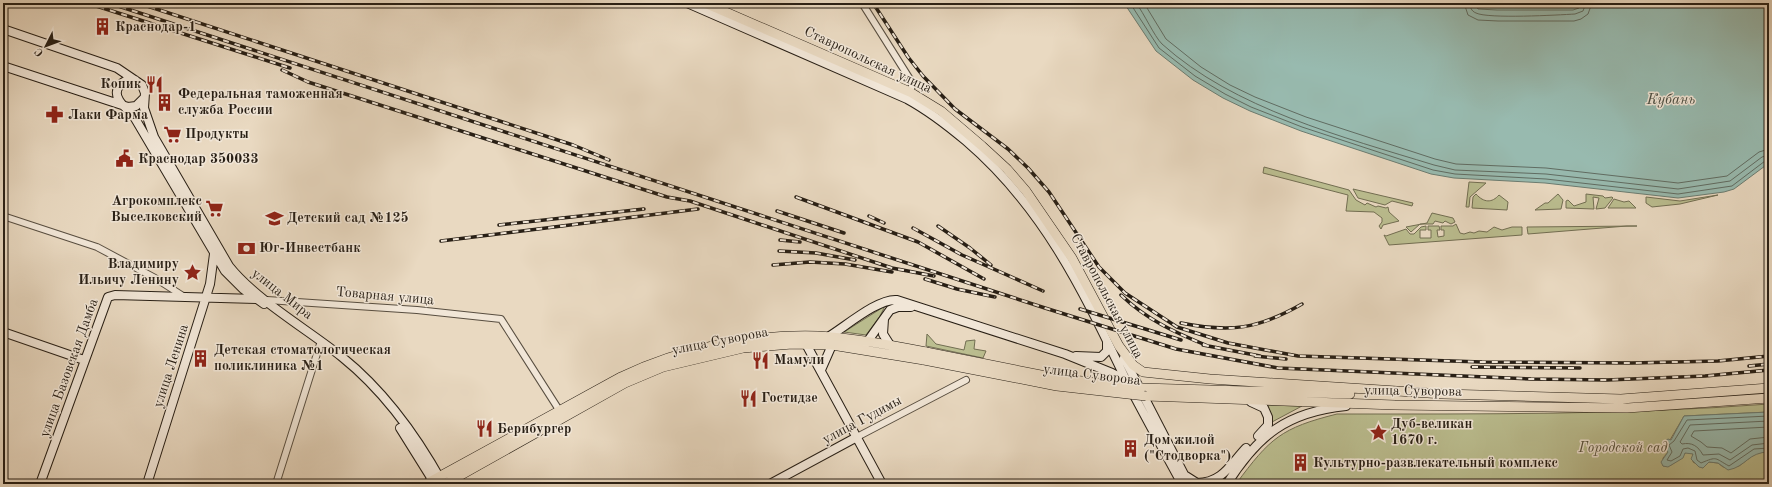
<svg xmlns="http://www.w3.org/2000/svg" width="1772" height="487" font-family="'Old Standard TT',serif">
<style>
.green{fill:#bbbe90;stroke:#726e52}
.water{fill:#98baaf;stroke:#6b7c71}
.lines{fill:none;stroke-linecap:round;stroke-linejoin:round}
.shore{stroke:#606c62;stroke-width:1}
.street-casing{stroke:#584e40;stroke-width:8}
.secondary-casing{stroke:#281f15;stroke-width:10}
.primary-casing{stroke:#281f15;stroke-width:10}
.street{stroke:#f1e6d7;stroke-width:6}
.secondary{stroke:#f1e6d7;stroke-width:8}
.primary{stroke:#e9d9c1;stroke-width:9}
.rail-casing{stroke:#281f15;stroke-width:3.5}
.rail{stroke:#f1e6d7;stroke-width:2;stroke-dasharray:6;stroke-linecap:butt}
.primary-bridge-casing{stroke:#281f15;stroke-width:10;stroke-linecap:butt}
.primary-bridge{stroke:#e9d9c1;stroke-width:9}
.labels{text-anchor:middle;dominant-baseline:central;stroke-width:3;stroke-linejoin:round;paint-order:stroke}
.poi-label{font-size:14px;font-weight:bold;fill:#281f15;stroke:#f1e6d7;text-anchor:start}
.street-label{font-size:14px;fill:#281f15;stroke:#f1e6d7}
.park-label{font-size:14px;font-style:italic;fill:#544f3a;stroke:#f1e6d7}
.water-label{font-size:15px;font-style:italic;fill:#4a4e43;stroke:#f1e6d7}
</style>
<rect width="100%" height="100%" fill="#e9d9c1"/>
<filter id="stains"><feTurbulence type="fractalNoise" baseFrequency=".005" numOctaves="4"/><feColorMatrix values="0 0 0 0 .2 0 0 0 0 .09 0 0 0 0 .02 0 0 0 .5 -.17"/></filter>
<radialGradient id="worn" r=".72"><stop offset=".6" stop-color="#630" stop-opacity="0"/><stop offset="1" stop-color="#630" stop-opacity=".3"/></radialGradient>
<path class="green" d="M1264 167 1349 190 1356 200 1365 205 1367 203 1376 207 1378 206 1386 208 1388 207 1389 212 1399 221 1383 225 1381 229 1379 226 1382 222V218L1374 212 1346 211 1348 195 1263 173Z
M1469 182 1486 183 1470 197 1469 207H1466Z
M1353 189 1413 203 1412 206 1392 201 1385 205 1358 198Z
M1476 194C1484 203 1492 203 1499 195L1508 202 1507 210 1472 208 1473 197Z
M1558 194 1563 200 1561 209 1535 210 1545 203H1548Z
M1586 194 1603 196 1605 198 1612 197 1613 198 1605 208 1596 209 1599 198 1593 197 1594 209 1566 208V201L1568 200 1574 206 1586 202Z
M1718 195 1680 204 1652 207 1646 203V197L1680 201Z
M1614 199 1624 202 1629 201 1636 208H1608Z
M1432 213 1453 218 1455 222 1451 224 1445 221 1443 223 1435 221 1433 224H1420L1411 232 1406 227 1427 223Z
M1456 224 1460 233 1464 234 1470 232 1474 233 1479 231 1487 232 1494 227 1502 230 1512 227H1522V235L1389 245 1384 235 1386 236 1406 229 1410 234H1414L1421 227 1426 226V230H1420V238H1431V230H1428V226H1439L1440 230H1437L1438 237 1444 236V230H1441V226H1453Z
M1627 226 1528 234 1527 227 1637 226Z
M885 306 880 316 866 335 844 332Z
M927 334 936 344 964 350 966 341 975 340 974 349 986 351 983 358 926 346Z
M1769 404V412L1684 416 1670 440 1669 451 1663 458V466C1675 468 1678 456 1687 452L1693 454V462L1703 468 1709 462 1718 463 1723 467 1739 466 1756 453 1769 452V484H1236C1270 438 1281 428 1337 414 1481 414 1625 415 1769 404Z
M1266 405 1302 406 1272 422Z"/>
<path class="water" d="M1124 3H1456L1497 6H1573L1585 3H1769V163L1734 189 1724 192 1678 198 1545 183 1454 178 1431 174 1301 131 1250 111 1223 98 1193 80 1156 51Z
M1769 412V452C1748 452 1746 467 1728 470L1718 463 1709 462 1703 468 1699 467 1691 459 1693 454 1685 453 1683 458 1668 467 1663 466 1661 462 1668 452 1664 447 1665 441 1668 439 1671 440 1684 416Z"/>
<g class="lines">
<path class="shore" d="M1130 3 1159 48 1195 76 1225 94 1251 107 1302 127 1433 170 1455 174 1546 179 1678 194 1732 186 1765 161 1769 160
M1136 3C1144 13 1154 36 1162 44 1234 109 1343 137 1434 165L1455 170 1546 174 1678 189 1730 181 1762 157 1769 155
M1144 3 1166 39 1201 67 1230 85 1255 97 1306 117 1435 159 1456 164 1546 168 1678 183 1727 176 1759 152 1769 149
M1464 3 1468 15 1478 20 1498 21H1574L1581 19 1588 14 1592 3
M1470 3C1470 7 1471 11 1476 13 1488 19 1558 15 1575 14L1583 11 1586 3
M1475 3 1478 9 1497 10H1573L1579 8 1581 3
M1769 416 1687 420 1674 441 1669 445 1672 452 1667 460 1671 461 1680 456 1683 449 1688 448 1695 451 1697 460 1701 463C1718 456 1714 458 1729 466L1754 449 1769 448
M1769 421 1690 425 1680 442 1682 444C1692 442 1698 446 1703 455L1719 454 1730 460 1752 445 1769 443
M1769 427 1694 431 1691 436 1701 442 1707 447 1722 448 1731 453 1750 439 1769 437"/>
<defs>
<path id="street" d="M862 3 913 84 908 95
M3 216 97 247 155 278 183 296
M267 300 417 310 501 319 561 413
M857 437 966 380
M276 484 321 341"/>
<path id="secondary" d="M687 3 907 99C929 111 947 125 966 141 1044 208 1082 289 1126 380 1144 415 1163 449 1182 484
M3 29 117 68 142 85 145 93 144 108 154 137 229 266C256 300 307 329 342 357 383 390 416 435 442 482
M3 66 128 107 136 106 144 98
M135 80C123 78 112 89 119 100 122 106 129 110 133 115L225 271 243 289 264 304
M884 319 883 334 890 345
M3 332 84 360
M828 337C845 327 878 298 897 300L1065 354 1112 373 1127 381
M806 344 882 484
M865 345 890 310 898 307H911
M1076 356 1101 357 1107 351V342
M1124 358 1189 484
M821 370 832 345
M1251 402 1264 408 1268 417V425L1258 436
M400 428 435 484
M1186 476 1197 483C1222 483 1230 465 1246 448
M40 484 108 297 115 295 256 299
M147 484 210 284 214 254
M770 484 857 437
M1227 484C1258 435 1287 412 1346 406"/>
<path id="primary" d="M705 3 910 92 941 111 982 146 1007 169 1026 191 1072 258 1119 346 1133 365 1143 372 1210 379 1443 394 1621 399 1769 388
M1141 388 1350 394
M1146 396 1395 405 1627 408 1769 398
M426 484 621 377C681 348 751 334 818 336 854 338 891 345 926 352
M445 484 625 383 663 367 743 348 792 344 832 345 924 360"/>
</defs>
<use href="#street" class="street-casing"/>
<use href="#secondary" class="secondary-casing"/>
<use href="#primary" class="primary-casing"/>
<use href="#street" class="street"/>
<use href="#secondary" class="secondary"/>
<use href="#primary" class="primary"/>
<defs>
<path id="rail" d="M87 3 290 68
M109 3 1045 308 1176 349 1278 368 1531 379 1607 380 1705 376 1769 370
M138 3 573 145 609 160
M873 3 908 57 923 76 955 109 1008 149 1028 168 1049 192 1099 267 1125 293 1177 327 1228 343 1298 356 1482 362 1632 363 1718 361 1769 356
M282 70 308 82 667 197 690 201 892 268 934 276
M796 197 918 242 984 279
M777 211 844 233
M869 216 884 223
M499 225 644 209
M938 226 970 248 991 265
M913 228 962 255 1043 291
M780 240 800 242
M441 241 698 209
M779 251 816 253 855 260
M773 265 810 262 845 264 892 272
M925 279 957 289 995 297
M1121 295C1147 320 1176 333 1208 346
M1080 309 1181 340
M1181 323C1231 333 1258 329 1302 304
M1203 345 1260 356
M1255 356 1286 359
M1749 366 1769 364
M1472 367 1580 368"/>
</defs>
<use href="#rail" class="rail-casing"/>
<use href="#rail" class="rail"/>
<defs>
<path id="primary-bridge" d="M926 352 1056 378 1141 388
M924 360 1057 386 1146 396"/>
</defs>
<use href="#primary-bridge" class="primary-bridge-casing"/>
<use href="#primary-bridge" class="primary-bridge"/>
</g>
<defs>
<symbol id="building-bare" viewBox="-9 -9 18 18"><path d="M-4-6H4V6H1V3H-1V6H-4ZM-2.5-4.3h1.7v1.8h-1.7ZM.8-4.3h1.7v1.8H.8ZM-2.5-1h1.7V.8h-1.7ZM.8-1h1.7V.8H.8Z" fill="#8f2418" stroke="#f1e6d7" stroke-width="2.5" paint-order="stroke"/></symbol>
<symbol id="restaurant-bare" viewBox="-9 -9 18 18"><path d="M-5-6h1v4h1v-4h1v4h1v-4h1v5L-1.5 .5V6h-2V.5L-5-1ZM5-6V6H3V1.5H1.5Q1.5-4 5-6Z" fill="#8f2418" stroke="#f1e6d7" stroke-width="2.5" paint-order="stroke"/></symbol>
<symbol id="pharmacy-bare" viewBox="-9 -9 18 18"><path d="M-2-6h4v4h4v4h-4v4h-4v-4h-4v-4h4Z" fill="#8f2418" stroke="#f1e6d7" stroke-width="2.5" paint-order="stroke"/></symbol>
<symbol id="supermarket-bare" viewBox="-9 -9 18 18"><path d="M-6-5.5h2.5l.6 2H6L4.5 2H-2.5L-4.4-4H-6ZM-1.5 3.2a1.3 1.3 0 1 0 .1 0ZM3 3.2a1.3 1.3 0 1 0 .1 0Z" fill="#8f2418" stroke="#f1e6d7" stroke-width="2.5" paint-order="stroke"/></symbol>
<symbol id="civic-bare" viewBox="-9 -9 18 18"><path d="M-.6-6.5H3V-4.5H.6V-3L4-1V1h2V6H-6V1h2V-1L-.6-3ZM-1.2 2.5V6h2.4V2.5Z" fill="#8f2418" stroke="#f1e6d7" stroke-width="2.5" paint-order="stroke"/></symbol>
<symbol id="school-bare" viewBox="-9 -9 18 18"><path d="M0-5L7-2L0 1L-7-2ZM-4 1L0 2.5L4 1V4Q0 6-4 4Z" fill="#8f2418" stroke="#f1e6d7" stroke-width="2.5" paint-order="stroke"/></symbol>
<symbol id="bank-bare" viewBox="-9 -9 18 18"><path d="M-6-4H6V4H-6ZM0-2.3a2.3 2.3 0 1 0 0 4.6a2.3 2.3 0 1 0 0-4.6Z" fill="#8f2418" stroke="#f1e6d7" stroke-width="2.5" paint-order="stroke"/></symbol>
<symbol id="sight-bare" viewBox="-9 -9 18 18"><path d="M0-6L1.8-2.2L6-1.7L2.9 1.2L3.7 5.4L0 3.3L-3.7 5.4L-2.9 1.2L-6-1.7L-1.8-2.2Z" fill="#8f2418" stroke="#f1e6d7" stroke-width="2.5" paint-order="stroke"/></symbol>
</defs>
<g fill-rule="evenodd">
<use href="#building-bare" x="90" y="14" width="25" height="25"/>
<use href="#restaurant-bare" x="142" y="72" width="25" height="25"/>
<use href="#building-bare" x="152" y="90" width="25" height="25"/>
<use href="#pharmacy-bare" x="42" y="102" width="25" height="25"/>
<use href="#supermarket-bare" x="160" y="122" width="25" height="25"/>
<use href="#civic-bare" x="112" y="146" width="25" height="25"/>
<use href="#supermarket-bare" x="202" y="196" width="25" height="25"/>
<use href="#school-bare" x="262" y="206" width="25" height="25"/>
<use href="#bank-bare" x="234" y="236" width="25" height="25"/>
<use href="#sight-bare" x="180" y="260" width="25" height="25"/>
<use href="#building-bare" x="188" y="346" width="25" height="25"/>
<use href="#restaurant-bare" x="748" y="348" width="25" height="25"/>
<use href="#restaurant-bare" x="736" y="386" width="25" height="25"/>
<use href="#restaurant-bare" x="472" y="416" width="25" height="25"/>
<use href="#sight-bare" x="1366" y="420" width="25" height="25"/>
<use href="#building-bare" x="1118" y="436" width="25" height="25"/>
<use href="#building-bare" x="1288" y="450" width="25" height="25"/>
</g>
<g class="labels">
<g class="poi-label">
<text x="115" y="27">Краснодар-1</text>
<text x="141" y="84" text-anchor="end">Копик</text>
<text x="178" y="94">Федеральная таможенная<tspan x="178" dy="16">служба России</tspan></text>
<text x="68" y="115">Лаки Фарма</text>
<text x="185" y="134">Продукты</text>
<text x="138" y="159">Краснодар 350033</text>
<text x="202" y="201" text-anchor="end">Агрокомплекс<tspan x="202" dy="16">Выселковский</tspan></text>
<text x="287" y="218">Детский сад №125</text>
<text x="259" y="248">Юг-Инвестбанк</text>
<text x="179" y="264" text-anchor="end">Владимиру<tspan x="179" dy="16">Ильичу Ленину</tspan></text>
<text x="214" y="350">Детская стоматологическая<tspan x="214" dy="16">поликлиника №1</tspan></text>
<text x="774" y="360">Мамули</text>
<text x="761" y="398">Гостидзе</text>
<text x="1391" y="424">Дуб-великан<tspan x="1391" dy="16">1670 г.</tspan></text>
<text x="497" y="429">Берибургер</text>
<text x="1144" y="440">Дом жилой<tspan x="1144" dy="16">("Стодворка")</tspan></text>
<text x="1313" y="463">Культурно-развлекательный комплекс</text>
</g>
<g class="street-label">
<text transform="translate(868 60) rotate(25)">Ставропольская улица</text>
<text transform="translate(282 294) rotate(38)">улица Мира</text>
<text transform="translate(385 296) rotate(5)">Товарная улица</text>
<text transform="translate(1107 296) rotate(62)">Ставропольская улица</text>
<text transform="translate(720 341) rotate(-11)">улица Суворова</text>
<text transform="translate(171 366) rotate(-72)">улица Ленина</text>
<text transform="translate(69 368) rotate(-70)">улица Базовская Дамба</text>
<text transform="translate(1092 375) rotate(7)">улица Суворова</text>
<text transform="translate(1413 391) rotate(1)">улица Суворова</text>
<text transform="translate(862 420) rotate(-28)">улица Гудимы</text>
</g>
<g class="park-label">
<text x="1623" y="448">Городской сад</text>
</g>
<g class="water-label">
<text x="1671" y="100">Кубань</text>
</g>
</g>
<rect width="1772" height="487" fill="none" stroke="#e9d9c1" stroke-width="16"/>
<rect x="4" y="4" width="1764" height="479" fill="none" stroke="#281f15" stroke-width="2"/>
<rect x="8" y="8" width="1756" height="471" fill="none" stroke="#281f15"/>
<g transform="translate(46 46) rotate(228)" stroke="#f1e6d7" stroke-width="3" paint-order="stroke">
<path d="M0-3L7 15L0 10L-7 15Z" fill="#281f15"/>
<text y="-6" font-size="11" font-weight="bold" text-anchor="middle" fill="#281f15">С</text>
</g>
<rect width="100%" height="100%" filter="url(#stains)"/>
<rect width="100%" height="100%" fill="url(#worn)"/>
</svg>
